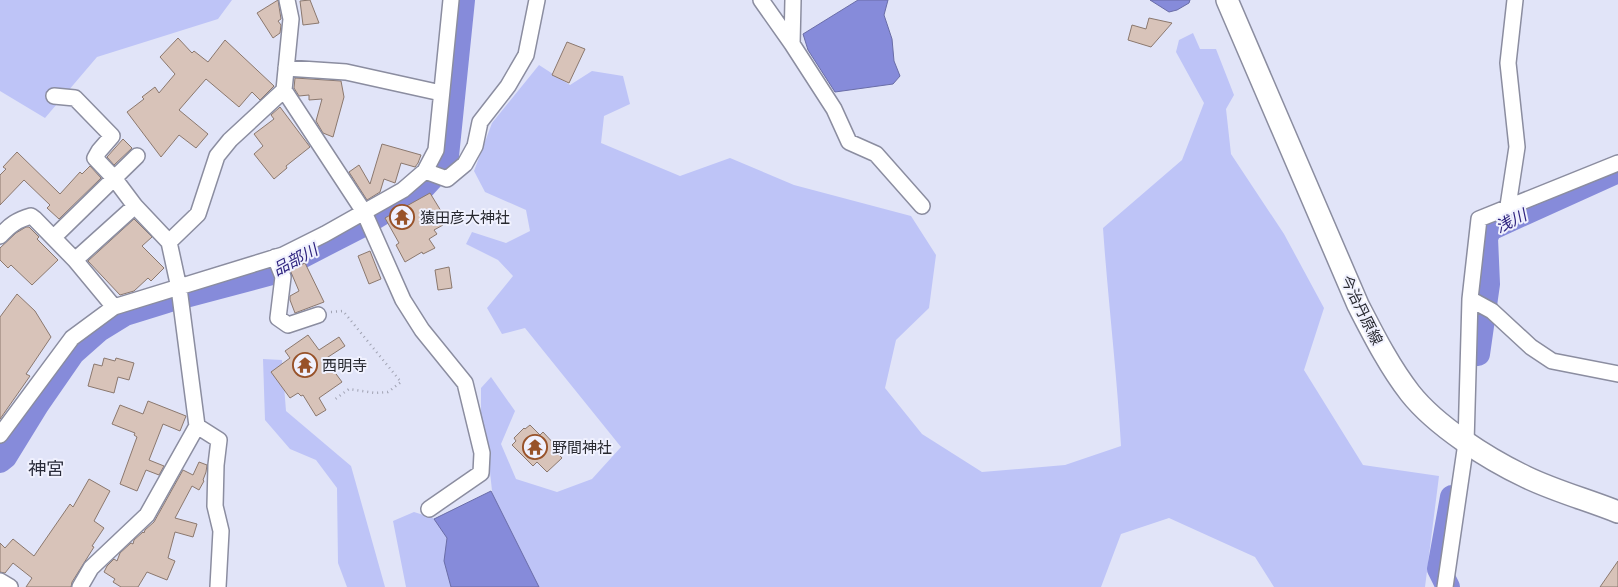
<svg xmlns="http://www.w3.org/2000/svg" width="1618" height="587" font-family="Poppins,'Noto Sans JP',sans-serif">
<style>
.green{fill:#bec4f7}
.water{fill:#868bda;stroke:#6a6da7}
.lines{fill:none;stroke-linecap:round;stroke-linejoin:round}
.river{stroke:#868bda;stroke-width:24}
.building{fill:#d8c3b9;stroke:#8b786e}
.street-casing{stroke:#8b8da0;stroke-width:18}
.secondary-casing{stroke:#8b8da0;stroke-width:24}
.path{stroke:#a0a2b2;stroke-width:2.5;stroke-dasharray:1 4;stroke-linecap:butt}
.street{stroke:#fff;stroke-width:15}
.secondary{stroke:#fff;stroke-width:21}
.labels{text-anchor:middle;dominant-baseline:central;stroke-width:4;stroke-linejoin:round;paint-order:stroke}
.poi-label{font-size:15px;fill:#27282f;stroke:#f0f1fe;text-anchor:start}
.street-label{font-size:15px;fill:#27282f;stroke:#f0f1fe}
.water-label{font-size:16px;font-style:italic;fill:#2d227e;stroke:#f0f1fe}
.quarter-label{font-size:18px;fill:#292b3a;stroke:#f0f1fe}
</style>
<rect width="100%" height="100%" fill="#e1e4f8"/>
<path class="green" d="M0 0H232L218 19 97 57 45 118 0 91Z
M1193 33 1200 49H1216L1234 95 1226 109 1231 154 1284 234 1324 308 1304 370 1363 465 1439 476 1425 587H1274L1255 557 1169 518 1121 534 1101 587H524L496 528 490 472 481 425V388L491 377 515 411 501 444 516 479 557 492 592 479 621 447 525 328 502 334 487 308 513 276 498 260 466 244 472 232 506 243 530 231 526 210 485 192 474 171 492 123 539 65 570 85 592 71 623 76 630 104 604 116 601 143 680 176 730 158 794 185 911 216 936 255 929 308 896 340 885 388 922 434 982 472 1065 465 1121 446C1117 373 1108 301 1103 228L1182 160 1204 103 1176 52 1179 40Z
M263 359 282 360 286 411 351 466 385 587H347L338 563 337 488 316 460 290 449 265 420Z
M414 512 452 524 475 587H406L393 521Z"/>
<path class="water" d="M858 0H888L884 15 892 39 894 61 900 76 893 84 835 92 808 50 803 34Z
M1150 0H1190L1189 3 1177 10 1169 12Z
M491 491 539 587H451L444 561 447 538 434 519Z"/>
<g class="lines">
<path class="river" d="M1478 354 1488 284 1486 238 1490 229 1618 171
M0 461 5 457 37 405 73 353 99 330 125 314 167 301 276 272 295 260 361 226 422 189 444 165 447 156 463 0
M1448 587 1439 569 1452 497"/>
</g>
<path class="building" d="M278 0 281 19 278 21 281 25 280 33 273 38 257 13Z
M310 0 319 23 303 25 300 1Z
M1149 18 1172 23 1151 47 1128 40 1132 25 1146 29Z
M178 38 192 53 194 51 208 62 225 40 274 86 260 100 252 92 239 107 206 79 179 110 208 134 196 148 179 135 161 157 127 112 144 99 142 97 155 87 159 93 175 74 160 57Z
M567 42 585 49 569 83 552 75Z
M295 78 341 81 344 97 333 137 323 133 316 121 322 99 309 100V95L299 96 294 88Z
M280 107 310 147 286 166 287 168 274 179 254 154 263 146 254 134 274 119 271 115Z
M123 139 132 148 114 165 107 157Z
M382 144 421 155 418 163 415 167 401 163 395 183 384 179 380 192 367 200 349 172 359 165 370 184Z
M17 152 60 194 80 172 82 174 90 166 101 178 59 219 47 208 50 205 24 180 0 205V175L6 169 3 167Z
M430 193 441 211 437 213 443 225 434 230 437 234 429 239 435 248 423 254 422 252 405 262 396 245 399 243 385 218Z
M134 219 152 237 142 246 164 268 151 281 148 278 134 291 120 295 88 261Z
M26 227H29L39 237 37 239 58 260 32 285 11 265 8 268 0 260V248L16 233Z
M370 251 381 279 369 284 358 256Z
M305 263 324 302 295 313 290 300V296L299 291 290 270Z
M449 267 452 288 438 290 435 270Z
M17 294 35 311 51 337 26 374 30 376 0 419V317Z
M308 335 319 350 339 337 345 346 325 359 342 382 319 398 326 410 316 416 303 395 301 396 298 393 290 398 271 372 290 358 285 351Z
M104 358 115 361 116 358 134 363 129 380 118 377 114 393 88 386 94 364 102 366Z
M148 401 186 416 180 431 163 424 149 460 164 466 159 475 146 470 137 491 120 484 137 437 134 435 135 433 112 424 120 405 143 414Z
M530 425 540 435 543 432 556 446 553 448 562 458 547 472 537 462 533 466 512 445 516 441 514 438 524 428 525 429Z
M199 462 207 465 206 472 203 480 204 481 199 490 192 486 175 518 197 524 193 537 175 532 168 558 175 561 167 580 147 572 138 587H121L113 582 115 579 104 572 107 566 114 559 117 561 120 553 131 543 133 544 134 540 143 532 144 533 145 530 154 522 183 470 193 475Z
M89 479 110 491 94 521 104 528 92 546 94 547 72 582 71 587H26L32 578 13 563 5 573 0 572V543L5 548 13 539 34 556 70 504 73 507Z
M1618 561V587H1600Z"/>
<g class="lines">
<defs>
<path id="street" d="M287 0 291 19 284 90 364 212 403 300 422 330 465 383 482 453 481 473 429 509
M761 0 792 44
M793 0 792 44 834 109 849 142 876 154 922 206
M286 68 346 72 441 93
M54 96 75 98 112 136 99 151 95 158 114 178 135 206 169 242 179 288 197 426 147 515 91 568 80 587
M425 171 447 179 465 164 475 146 480 122 508 86 526 55 537 0
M1508 206 1517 147 1508 63 1515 0
M0 236C10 225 17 220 31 216L35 219 75 260 114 307
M54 237 137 156
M169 242 198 214 217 156 230 140 284 90
M275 257 283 277 278 318 288 325 318 315
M75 260 135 206
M1470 299 1492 311 1531 347 1552 361 1618 374
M197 426 219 440 216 465 215 506 221 531 218 587
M0 435 72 338 114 307 283 255 325 234 403 190 425 171 436 150 451 0
M0 581 10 587
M1445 587 1466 443 1470 299 1479 219 1618 163"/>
<path id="secondary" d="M1227 0 1358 305C1373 334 1389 366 1410 393 1436 426 1488 459 1526 477 1555 491 1588 500 1618 512"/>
</defs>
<use href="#street" class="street-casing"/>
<use href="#secondary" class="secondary-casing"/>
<path class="path" d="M331 312 343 311 401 382 388 392 375 393 349 389 334 400"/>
<use href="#street" class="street"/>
<use href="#secondary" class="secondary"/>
</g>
<defs>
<symbol id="temple-ring" viewBox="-11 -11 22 22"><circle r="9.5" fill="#f0f1fe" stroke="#985229" stroke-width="1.5"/><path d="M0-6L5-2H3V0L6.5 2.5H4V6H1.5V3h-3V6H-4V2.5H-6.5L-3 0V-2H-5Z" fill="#985229"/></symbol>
</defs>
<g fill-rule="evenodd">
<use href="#temple-ring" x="388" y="203" width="28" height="28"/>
<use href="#temple-ring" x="291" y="351" width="28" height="28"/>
<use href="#temple-ring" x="521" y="433" width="28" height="28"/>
</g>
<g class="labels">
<g class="poi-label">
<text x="420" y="217">猿田彦大神社</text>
<text x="322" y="365">西明寺</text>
<text x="552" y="447">野間神社</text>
</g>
<g class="street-label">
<text transform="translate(1362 310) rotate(64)">今治丹原線</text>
</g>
<g class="water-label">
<text transform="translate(1511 221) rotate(-26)">浅川</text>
<text transform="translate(295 260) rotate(-28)">品部川</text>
</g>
<g class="quarter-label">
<text x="46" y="468">神宮</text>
</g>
</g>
</svg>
